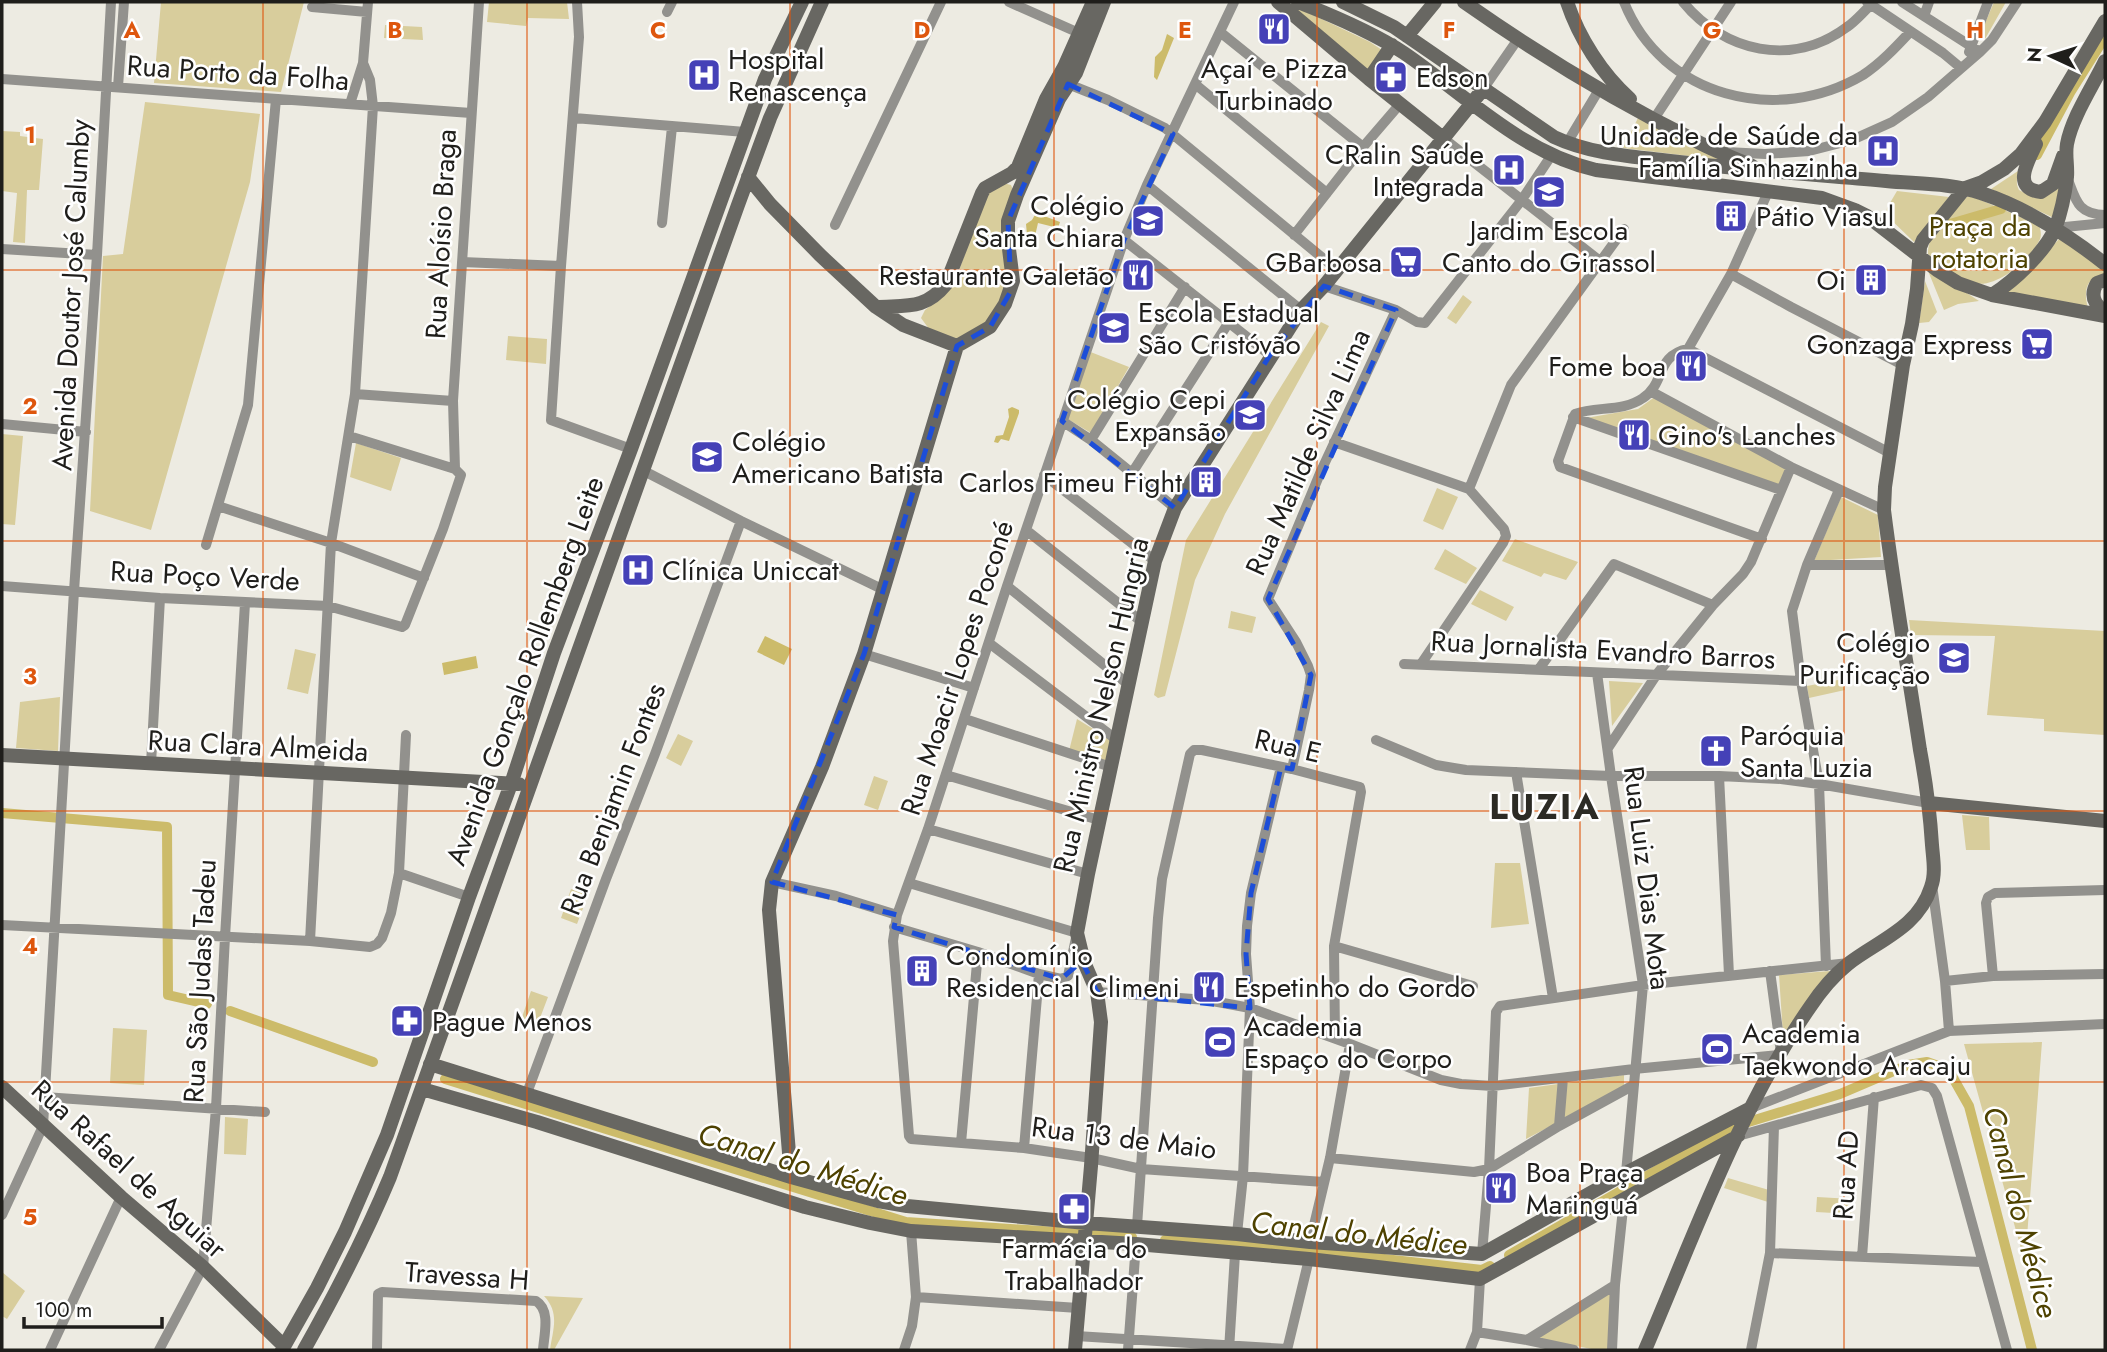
<svg xmlns="http://www.w3.org/2000/svg" width="2107" height="1352" font-family="Jost,sans-serif">
<style>
.green{fill:#d8cd9c}
.water{fill:#ccbb6a}
.lines{fill:none;stroke-linecap:round;stroke-linejoin:round}
.canal{stroke:#ccbb6a;stroke-width:10}
.street{stroke:#92918d;stroke-width:10}
.secondary{stroke:#686762;stroke-width:14}
.marked{fill:none;stroke:#1d4ed8;stroke-width:5;stroke-dasharray:14 9;stroke-linejoin:round}
.grid{fill:none;stroke:#de560d;stroke-width:2;stroke-opacity:0.55}
.labels{text-anchor:middle;dominant-baseline:central;stroke-width:5;stroke-linejoin:round;paint-order:stroke}
.poi-label{font-size:28px;fill:#1f1e1b;stroke:#fff;text-anchor:start}
.street-label{font-size:28px;fill:#1f1e1b;stroke:#fff}
.park-label{font-size:28px;fill:#4e4200;stroke:#fff}
.water-label{font-size:30px;font-style:italic;fill:#4e4200;stroke:#fff}
.district-label{font-size:35px;font-weight:bold;letter-spacing:2px;fill:#2c2b25;stroke:#fff}
.grid-label{font-size:23px;text-anchor:middle;font-weight:bold;fill:#de560d;stroke:#fff;stroke-width:5;stroke-linejoin:round;paint-order:stroke}
</style>
<rect width="100%" height="100%" fill="#edebe2"/>
<path class="green" d="M161 2H304L281 92 154 83Z
M489 2H567L569 19 528 18 526 26 487 22Z
M1286 2 1370 42 1382 50 1368 70Z
M1994 2H2006L1985 39 1980 35Z
M385 25 422 27 423 40 384 38Z
M145 102 260 114 250 182 151 530 90 511 103 256 123 254Z
M1638 118 1722 160 1623 148Z
M2 131 20 132V136L43 139 39 190H27L25 243 13 242 17 193 2 191Z
M2021 169C2017 177 2015 182 2019 190L2033 197 2063 177 2054 218 1991 189Z
M1003 183 1011 185 1013 190 1009 276 1001 304 986 329 958 340 932 333 921 318 925 310 943 296 958 273 988 190Z
M1897 191 1949 197 1914 242 1886 215 1887 208Z
M1969 195 2039 225C2041 231 2042 236 2039 241 2030 260 1996 289 1974 283 1956 278 1942 265 1928 254 1927 232 1954 209 1969 195Z
M2060 238 2105 268V274C2086 277 2083 291 2088 308L2006 292 2015 286Z
M1926 266 1979 301 1958 304 1944 310Z
M1925 281 1937 312 1929 322 1919 323Z
M1463 295 1472 302 1456 324 1447 318Z
M1321 322 1329 326 1225 514 1195 580 1165 696 1158 698 1154 695 1186 540Z
M508 336 547 339 546 364 506 360Z
M1088 351 1129 367 1091 433 1066 418Z
M1656 396 1790 467 1780 489 1580 419 1638 409Z
M2 434 23 436 15 525 2 524Z
M356 443 401 458 391 491 350 477Z
M1437 488 1458 497 1443 530 1423 521Z
M1841 497 1878 515 1881 557 1814 561Z
M1515 539 1578 562 1566 580 1544 573 1541 577 1502 561Z
M1445 549 1477 568 1466 584 1434 569Z
M1480 590 1514 607 1506 621 1471 604Z
M1231 611 1256 617 1252 633 1228 628Z
M1909 620 2105 631V748V735L2044 731V719L1987 715 1995 636 1911 635Z
M295 649 316 654 308 694 287 689Z
M1843 679 1845 690 1809 698 1807 686Z
M1609 681 1643 683 1612 726Z
M60 697 58 751 16 748 20 702Z
M1077 719 1111 740 1106 762 1069 751Z
M678 734 693 741 681 766 666 758Z
M874 776 888 781 878 810 864 805Z
M1962 815 1989 817 1990 850H1966Z
M1495 863H1520L1529 924 1491 928Z
M571 889 588 895 577 924 561 918Z
M1830 971 1783 1035 1779 975Z
M531 991 548 997 537 1026 521 1020Z
M113 1028 147 1030 144 1085 110 1083Z
M2042 1042 2025 1263 1964 1044Z
M1624 1075V1088L1526 1139 1529 1088Z
M225 1117 248 1119 246 1155 224 1154Z
M1728 1178 1769 1190 1768 1202 1724 1188Z
M1817 1197 1852 1199 1851 1214 1816 1212Z
M2 1272 25 1291 7 1319 2 1316Z
M1611 1292 1608 1350H1596L1538 1338Z
M544 1296 583 1298 554 1350H550C553 1329 560 1313 544 1296Z"/>
<path class="water" d="M1167 34 1174 38 1157 80 1154 77 1155 57 1162 50Z
M1036 213 1060 222 1058 228 1038 223 1035 236 1026 247 1023 246 1027 235 1026 224 1032 220Z
M1012 407 1019 410V413L1009 441 1001 439 998 443 994 442 996 436 1003 435 1009 417 1008 409Z
M765 636 792 649 784 665 757 652Z
M476 656 478 668 444 675 442 663Z"/>
<g class="lines">
<path class="canal" d="M2037 155 2071 91 2105 37
M1945 223 1950 224 2001 209
M2 813 167 827 168 995 207 1004
M230 1011 373 1062
M445 1079 906 1222 1132 1237
M1165 1240 1304 1250 1482 1270 1490 1266
M1509 1255 1732 1127 1840 1094 1908 1065 1927 1062 1944 1068 1952 1076 1969 1106 2032 1350"/>
<path class="street" d="M577 2 579 37 561 266 551 420 631 449
M1009 2 1079 33
M1234 2 1147 185 1124 240 1007 586 928 829 897 915 893 941 909 1136 911 1139 1024 1148 1091 1158 1141 1169 1324 1182
M1624 2C1662 97 1777 126 1863 75 1881 63 1896 47 1910 32
M1683 2C1724 52 1792 68 1847 27 1856 21 1863 12 1871 5
M1867 2 1943 53 1961 68
M1902 2 1980 52
M312 7 367 12
M667 12 672 2
M1924 16 1929 2
M1220 32 1363 147
M1969 52 1988 2
M2 79 471 113
M1068 84 1108 100 1165 128 1336 269
M1195 84 1327 193
M118 87 124 2
M1484 88 1518 39
M350 104 363 63 368 2
M574 118 745 132
M1654 119 1731 2
M1443 138 1600 261
M1567 143 1600 88
M1726 152 1765 154 1809 151 1852 140 1892 122 1928 97 1980 52 1992 40 2017 2
M2067 177C2076 200 2077 214 2105 215
M1147 185 1301 310
M662 223 672 127
M835 225 941 2
M2055 228 2105 223
M1294 235 1363 147 1400 104
M1124 240 1270 355
M2 249 97 255
M462 262 561 266
M1731 274 1791 307 1903 365
M1324 286 1396 310 1417 322 1425 323 1521 201 1551 156
M1688 349 1890 453
M1652 392 1791 467 1884 510
M355 394 453 401
M1573 417 1781 490
M1062 421 1091 440 1175 508
M2 424 86 432
M1091 440 1185 287
M1334 442 1469 489 1504 529 1506 536 1503 543 1421 664
M455 469 453 401 479 2
M644 471 741 521 884 590
M1132 473 1229 322
M1044 475 1155 561
M1469 489 1511 385 1624 229
M218 506 331 543 424 578
M1026 530 1142 622
M1762 539 1560 467 1558 461 1575 414C1596 406 1623 412 1643 398 1666 383 1655 356 1688 349L1731 274 1768 192
M206 545 248 405 276 99
M1807 565H1891
M2 586 160 598 328 606 402 627 405 625 443 529 461 475 455 469 349 436
M1007 586 1129 685
M989 643 1117 740
M864 654 974 688
M1404 664 1801 681
M1539 669 1614 564 1713 605
M1597 673 1611 776 1643 985 1626 1173
M965 719 1111 767
M1376 740 1436 765 1466 770 1611 776H1719L1781 779 1819 784 1929 803
M1608 748 1657 674 1713 605 1743 574 1751 562 1791 467
M151 764 160 598
M1292 769 1309 690 1311 675 1308 666 1296 642 1268 599 1321 471 1396 310
M1516 772 1553 998
M946 775 1099 820
M1719 776 1729 975
M928 829 1088 874
M399 873 469 897
M772 882 836 896 897 915
M1932 885 1945 981 1949 1031
M2 925 310 941 370 947 377 944 382 938 391 913 399 873 406 735
M894 927 978 952 1039 974 1061 979 1068 976 1077 933 909 883
M310 941 331 543 355 394 373 106 370 80 363 63
M1334 946 1473 986
M1826 966 1819 784 1801 681 1792 611 1807 565 1839 490
M1770 971 1781 1053
M1993 976 1986 903 1988 897 1995 893 2105 890
M1945 981 1993 976 2105 974
M1097 992 1207 1000 1250 1008 1350 1044 1441 1080 1461 1084 1493 1086 1634 1069 1779 1055
M527 1093 606 879 655 754 741 521
M44 1097 265 1112
M1751 1108 1949 1031 2105 1024
M1559 1126 1563 1078
M1738 1136 1921 1085 1932 1088 1937 1096 2007 1350
M961 1143 978 952
M1024 1148 1039 974
M1330 1158 1474 1172 1489 1169 1559 1126 1632 1086
M2 1215 43 1126 74 591 97 255 111 2
M1137 1226 1158 918 1162 879 1190 754 1194 750H1202L1292 769 1360 787 1361 792 1334 946 1335 1038
M1237 1234 1243 1176 1250 1008 1246 954 1247 926 1251 893 1281 767
M1310 1242 1330 1158 1350 1044
M1770 1253 1981 1262
M1482 1254 1489 1169 1496 1012 1500 1006 1643 985 1849 963
M1862 1257 1874 1097
M916 1297 1078 1308
M1477 1332 1527 1340 1574 1350
M1076 1336 1287 1349
M1527 1340 1615 1285
M50 1350 121 1197
M159 1350 203 1267 216 1108 225 937 245 603
M377 1350 378 1294 382 1292 536 1301C551 1310 544 1335 543 1350
M904 1350 912 1326 916 1297 911 1231
M1128 1350 1136 1244
M1229 1350 1235 1254
M1287 1350 1309 1259
M1470 1350 1477 1332 1480 1279
M1612 1350 1615 1285 1624 1199
M1751 1350 1770 1253 1774 1126"/>
<path class="secondary" d="M1278 2 1369 79 1443 138
M1298 2C1334 16 1372 32 1404 53 1467 96 1520 152 1596 170L1822 198 1855 210 1867 216 1937 270 1958 283 1992 295 2105 316
M1343 2 1394 27 1554 137C1592 155 1638 157 1679 162 1748 170 1817 175 1886 181 1917 184 1951 183 1981 193 2027 208 2067 234 2105 264
M1464 2C1538 54 1617 102 1698 142 1715 151 1734 158 1752 166
M1567 2C1579 38 1602 74 1630 99
M1407 36 1435 2
M1369 79 1392 45
M2036 144C2028 161 2011 189 2041 192L2053 184 2063 156
M748 177 770 204 820 255 876 307 903 325 957 346
M2105 280 2097 283C2090 295 2094 304 2105 312
M1992 295C2014 281 2044 253 2055 229 2061 213 2065 194 2067 177 2068 166 2065 155 2067 144 2072 117 2093 86 2105 61
M876 307C907 305 925 310 946 284L982 193 985 188 1012 173 1018 167 1046 99 1064 67 1093 2
M957 346 990 327 1005 304 1013 281 1008 241V221L1017 195 1059 99 1076 73 1104 2
M2 755 519 784
M1929 803 2105 821
M430 1064 791 1177 878 1201 907 1206 1086 1223 1237 1234 1310 1242 1482 1254 1626 1173 1751 1108
M2 1087 121 1197 203 1267 284 1346
M422 1089 537 1122 805 1207 870 1223 911 1231 1136 1244 1309 1259 1480 1279 1738 1136
M791 1177 769 910 772 882 822 767 864 654 957 346
M282 1350 317 1288 345 1232 387 1135 469 897 511 784 554 653 631 449 765 79 802 2
M304 1350C336 1293 365 1237 390 1177L738 205 770 118 822 2
M1075 1350 1091 1166 1101 1022 1097 992 1084 962 1077 933 1088 874 1155 561 1175 508 1301 310 1324 286 1484 88
M1645 1350C1694 1236 1739 1109 1810 1007 1820 992 1833 976 1848 964 1879 940 1918 928 1931 887 1936 874 1933 858 1932 845 1930 813 1926 782 1920 750 1908 670 1894 590 1884 510L1885 487 1903 365 1912 324 1917 289 1920 247 1923 240 1965 188 1982 182 2004 169 2021 154 2045 122 2105 21"/>
</g>
<path class="marked" d="M1068 84 1173 134 1124 240 1062 421 1175 508 1270 355 1324 286 1396 310 1268 599 1311 675 1292 769 1281 767 1251 893 1246 954 1250 1008 1097 992 1082 961 1061 979 894 927 897 915 772 882 864 654 957 346 990 327 1011 291 1008 221Z"/>
<path class="grid" d="M263 2V1350M527 2V1350M790 2V1350M1054 2V1350M1317 2V1350M1580 2V1350M1844 2V1350M2 270H2105M2 541H2105M2 811H2105M2 1082H2105"/>
<defs>
<symbol id="restaurant-square" viewBox="-11 -11 22 22"><rect x="-9" y="-9" width="18" height="18" rx="4" fill="#4541b7" stroke="#fff"/><path d="M-5-6h1v4h1v-4h1v4h1v-4h1v5L-1.5 .5V6h-2V.5L-5-1ZM5-6V6H3V1.5H1.5Q1.5-4 5-6Z" fill="#fff"/></symbol>
<symbol id="hospital-square" viewBox="-11 -11 22 22"><rect x="-9" y="-9" width="18" height="18" rx="4" fill="#4541b7" stroke="#fff"/><path d="M-5-5h3v3.5h4V-5h3V5h-3V1.5h-4V5h-3Z" fill="#fff"/></symbol>
<symbol id="pharmacy-square" viewBox="-11 -11 22 22"><rect x="-9" y="-9" width="18" height="18" rx="4" fill="#4541b7" stroke="#fff"/><path d="M-2-6h4v4h4v4h-4v4h-4v-4h-4v-4h4Z" fill="#fff"/></symbol>
<symbol id="school-square" viewBox="-11 -11 22 22"><rect x="-9" y="-9" width="18" height="18" rx="4" fill="#4541b7" stroke="#fff"/><path d="M0-5L7-2L0 1L-7-2ZM-4 1L0 2.5L4 1V4Q0 6-4 4Z" fill="#fff"/></symbol>
<symbol id="building-square" viewBox="-11 -11 22 22"><rect x="-9" y="-9" width="18" height="18" rx="4" fill="#4541b7" stroke="#fff"/><path d="M-4-6H4V6H1V3H-1V6H-4ZM-2.5-4.3h1.7v1.8h-1.7ZM.8-4.3h1.7v1.8H.8ZM-2.5-1h1.7V.8h-1.7ZM.8-1h1.7V.8H.8Z" fill="#fff"/></symbol>
<symbol id="supermarket-square" viewBox="-11 -11 22 22"><rect x="-9" y="-9" width="18" height="18" rx="4" fill="#4541b7" stroke="#fff"/><path d="M-6-5.5h2.5l.6 2H6L4.5 2H-2.5L-4.4-4H-6ZM-1.5 3.2a1.3 1.3 0 1 0 .1 0ZM3 3.2a1.3 1.3 0 1 0 .1 0Z" fill="#fff"/></symbol>
<symbol id="church-square" viewBox="-11 -11 22 22"><rect x="-9" y="-9" width="18" height="18" rx="4" fill="#4541b7" stroke="#fff"/><path d="M-1.2-6h2.4v3.5h3.3v2.4h-3.3V6h-2.4V-.1h-3.3v-2.4h3.3Z" fill="#fff"/></symbol>
<symbol id="stadium-square" viewBox="-11 -11 22 22"><rect x="-9" y="-9" width="18" height="18" rx="4" fill="#4541b7" stroke="#fff"/><path d="M0-5a6.5 5 0 1 0 0 10a6.5 5 0 1 0 0-10ZM-3.5-1.8h7v3.6h-7Z" fill="#fff"/></symbol>
</defs>
<g fill-rule="evenodd">
<use href="#restaurant-square" x="1255" y="10" width="38" height="38"/>
<use href="#hospital-square" x="685" y="56" width="38" height="38"/>
<use href="#pharmacy-square" x="1372" y="58" width="38" height="38"/>
<use href="#hospital-square" x="1864" y="132" width="38" height="38"/>
<use href="#hospital-square" x="1490" y="151" width="38" height="38"/>
<use href="#school-square" x="1530" y="173" width="38" height="38"/>
<use href="#building-square" x="1712" y="197" width="38" height="38"/>
<use href="#school-square" x="1129" y="202" width="38" height="38"/>
<use href="#supermarket-square" x="1387" y="243" width="38" height="38"/>
<use href="#restaurant-square" x="1119" y="256" width="38" height="38"/>
<use href="#building-square" x="1852" y="261" width="38" height="38"/>
<use href="#school-square" x="1095" y="309" width="38" height="38"/>
<use href="#supermarket-square" x="2018" y="325" width="38" height="38"/>
<use href="#restaurant-square" x="1672" y="347" width="38" height="38"/>
<use href="#school-square" x="1231" y="396" width="38" height="38"/>
<use href="#restaurant-square" x="1615" y="416" width="38" height="38"/>
<use href="#school-square" x="688" y="438" width="38" height="38"/>
<use href="#building-square" x="1187" y="463" width="38" height="38"/>
<use href="#hospital-square" x="619" y="551" width="38" height="38"/>
<use href="#school-square" x="1935" y="639" width="38" height="38"/>
<use href="#church-square" x="1697" y="732" width="38" height="38"/>
<use href="#building-square" x="903" y="952" width="38" height="38"/>
<use href="#restaurant-square" x="1190" y="968" width="38" height="38"/>
<use href="#pharmacy-square" x="388" y="1002" width="38" height="38"/>
<use href="#stadium-square" x="1201" y="1023" width="38" height="38"/>
<use href="#stadium-square" x="1698" y="1030" width="38" height="38"/>
<use href="#restaurant-square" x="1482" y="1169" width="38" height="38"/>
<use href="#pharmacy-square" x="1055" y="1190" width="38" height="38"/>
</g>
<g class="labels">
<g class="poi-label">
<text x="728" y="59">Hospital<tspan x="728" dy="32">Renascença</tspan></text>
<text x="1274" y="68" text-anchor="middle">Açaí e Pizza<tspan x="1274" dy="32">Turbinado</tspan></text>
<text x="1416" y="77">Edson</text>
<text x="1858" y="135" text-anchor="end">Unidade de Saúde da<tspan x="1858" dy="32">Família Sinhazinha</tspan></text>
<text x="1484" y="154" text-anchor="end">CRalin Saúde<tspan x="1484" dy="32">Integrada</tspan></text>
<text x="1124" y="205" text-anchor="end">Colégio<tspan x="1124" dy="32">Santa Chiara</tspan></text>
<text x="1756" y="216">Pátio Viasul</text>
<text x="1549" y="230" text-anchor="middle">Jardim Escola<tspan x="1549" dy="32">Canto do Girassol</tspan></text>
<text x="1382" y="262" text-anchor="end">GBarbosa</text>
<text x="1114" y="275" text-anchor="end">Restaurante Galetão</text>
<text x="1846" y="280" text-anchor="end">Oi</text>
<text x="1138" y="312">Escola Estadual<tspan x="1138" dy="32">São Cristóvão</tspan></text>
<text x="2012" y="344" text-anchor="end">Gonzaga Express</text>
<text x="1666" y="366" text-anchor="end">Fome boa</text>
<text x="1226" y="399" text-anchor="end">Colégio Cepi<tspan x="1226" dy="32">Expansão</tspan></text>
<text x="1658" y="435">Gino's Lanches</text>
<text x="732" y="441">Colégio<tspan x="732" dy="32">Americano Batista</tspan></text>
<text x="1182" y="482" text-anchor="end">Carlos Fimeu Fight</text>
<text x="662" y="570">Clínica Uniccat</text>
<text x="1930" y="642" text-anchor="end">Colégio<tspan x="1930" dy="32">Purificação</tspan></text>
<text x="1740" y="735">Paróquia<tspan x="1740" dy="32">Santa Luzia</tspan></text>
<text x="946" y="955">Condomínio<tspan x="946" dy="32">Residencial Climeni</tspan></text>
<text x="1234" y="987">Espetinho do Gordo</text>
<text x="432" y="1021">Pague Menos</text>
<text x="1244" y="1026">Academia<tspan x="1244" dy="32">Espaço do Corpo</tspan></text>
<text x="1742" y="1033">Academia<tspan x="1742" dy="32">Taekwondo Aracaju</tspan></text>
<text x="1526" y="1172">Boa Praça<tspan x="1526" dy="32">Maringuá</tspan></text>
<text x="1074" y="1248" text-anchor="middle">Farmácia do<tspan x="1074" dy="32">Trabalhador</tspan></text>
</g>
<g class="street-label">
<text transform="translate(238 73) rotate(4)">Rua Porto da Folha</text>
<text transform="translate(441 234) rotate(-87)">Rua Aloísio Braga</text>
<text transform="translate(71 295) rotate(-87)">Avenida Doutor José Calumby</text>
<text transform="translate(1308 452) rotate(-66)">Rua Matilde Silva Lima</text>
<text transform="translate(205 576) rotate(3)">Rua Poço Verde</text>
<text transform="translate(1603 650) rotate(3)">Rua Jornalista Evandro Barros</text>
<text transform="translate(957 668) rotate(-72)">Rua Moacir Lopes Poconé</text>
<text transform="translate(525 671) rotate(-70)">Avenida Gonçalo Rollemberg Leite</text>
<text transform="translate(1101 705) rotate(-77)">Rua Ministro Nelson Hungria</text>
<text transform="translate(258 746) rotate(3)">Rua Clara Almeida</text>
<text transform="translate(1288 746) rotate(13)">Rua E</text>
<text transform="translate(613 799) rotate(-69)">Rua Benjamin Fontes</text>
<text transform="translate(1647 878) rotate(83)">Rua Luiz Dias Mota</text>
<text transform="translate(200 981) rotate(-87)">Rua São Judas Tadeu</text>
<text transform="translate(1124 1138) rotate(7)">Rua 13 de Maio</text>
<text transform="translate(129 1169) rotate(42)">Rua Rafael de Aguiar</text>
<text transform="translate(1846 1175) rotate(-86)">Rua AD</text>
<text transform="translate(467 1276) rotate(4)">Travessa H</text>
</g>
<g class="park-label">
<text x="1980" y="226">Praça da<tspan x="1980" dy="32">rotatoria</tspan></text>
</g>
<g class="water-label">
<text transform="translate(803 1164) rotate(17)">Canal do Médice</text>
<text transform="translate(2021 1212) rotate(75)">Canal do Médice</text>
<text transform="translate(1359 1233) rotate(6)">Canal do Médice</text>
</g>
<g class="district-label">
<text x="1545" y="807">LUZIA</text>
</g>
</g>
<g class="grid-label">
<text x="132" y="38">A</text>
<text x="395" y="38">B</text>
<text x="658" y="38">C</text>
<text x="922" y="38">D</text>
<text x="1185" y="38">E</text>
<text x="1449" y="38">F</text>
<text x="1712" y="38">G</text>
<text x="1975" y="38">H</text>
<text x="30" y="143">1</text>
<text x="30" y="414">2</text>
<text x="30" y="684">3</text>
<text x="30" y="954">4</text>
<text x="30" y="1225">5</text>
</g>
<rect width="2107" height="1352" fill="none" stroke="#1f1e1b" stroke-width="7"/>
<g transform="translate(2051 56) rotate(274)" stroke="#ffffff" stroke-width="5" paint-order="stroke">
<path d="M0-5L12 26L0 18L-12 26Z" fill="#1f1e1b"/>
<text y="-10" font-size="19" font-weight="bold" text-anchor="middle" fill="#1f1e1b">N</text>
</g>
<path d="M24 1317v10h138v-10" fill="none" stroke="#1f1e1b" stroke-width="3.5"/>
<text x="35" y="1317" font-size="21" fill="#1f1e1b" stroke="#ffffff" stroke-width="5" paint-order="stroke">100 m</text>
</svg>
